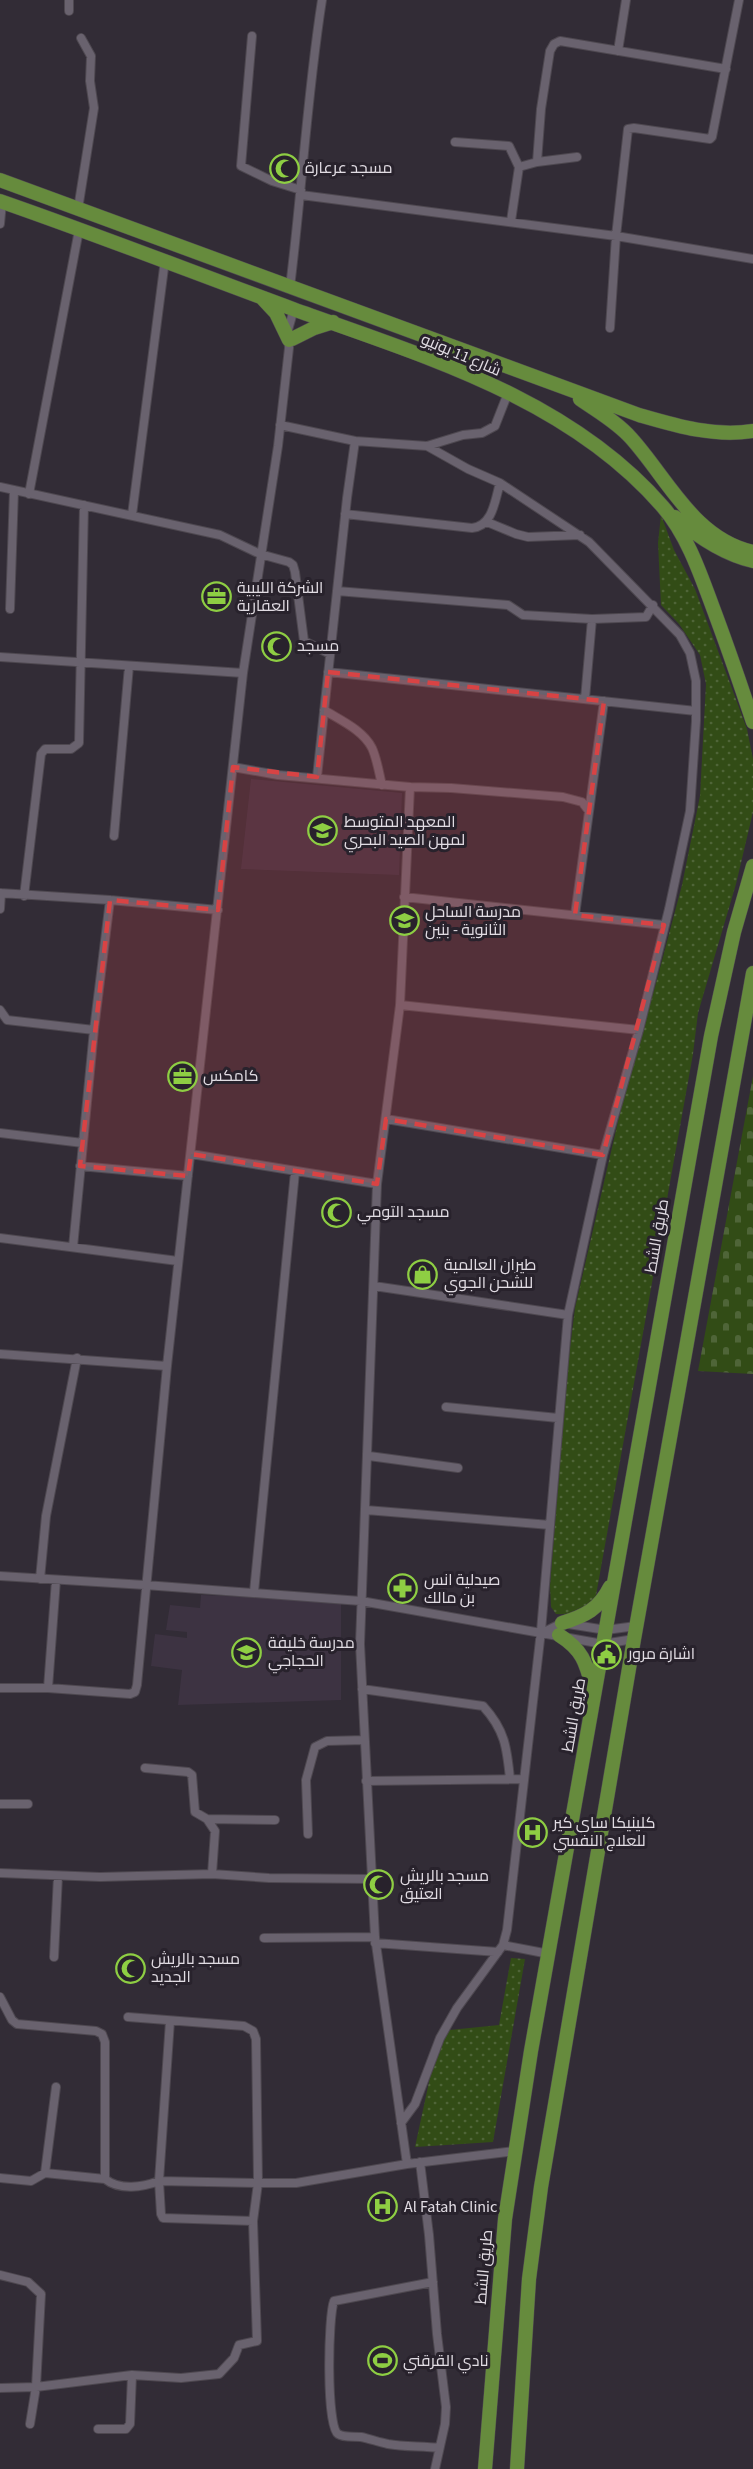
<svg xmlns="http://www.w3.org/2000/svg" width="753" height="2469" font-family="'Source Sans 3',Cairo,sans-serif">
<style>
.built{fill:#3d3342}
.green{fill:url(#green-dots)}
.cemetery{fill:url(#cemetery-stones)}
.lines{fill:none;stroke-linecap:round;stroke-linejoin:round}
.minor-casing{stroke:#4e4850;stroke-width:10}
.trunk-casing{stroke:#4e4850;stroke-width:15}
.minor{stroke:#69626e;stroke-width:8}
.trunk{stroke:#668b3d;stroke-width:14}
.marked{fill:#d84344;fill-opacity:0.2;stroke:#d84344;stroke-width:4.5;stroke-dasharray:12 8;stroke-linejoin:round}
.labels{text-anchor:middle;dominant-baseline:central;stroke-width:6;stroke-linejoin:round;paint-order:stroke}
.poi-label{font-size:16px;fill:#e1dce3;stroke:#28222c;text-anchor:start}
.street-label{font-size:16px;fill:#e1dce3;stroke:#28222c}
</style>
<defs>
<pattern id="green-dots" width="8" height="8" patternUnits="userSpaceOnUse" patternTransform="scale(1.5)"><rect width="8" height="8" fill="#324c16"/><path d="M2 2h.1M6 6h.1" fill="none" stroke="#4f6538" stroke-width="1.8" stroke-linecap="round"/></pattern>
<pattern id="cemetery-stones" width="16" height="16" patternUnits="userSpaceOnUse" patternTransform="scale(1.5)"><rect width="16" height="16" fill="#324c16"/><path d="M2 7V4a2 2 0 0 1 4 0v3zM10 15v-3a2 2 0 0 1 4 0v3z" fill="#4f6538"/></pattern>
</defs>
<rect width="100%" height="100%" fill="#322c36"/>
<path class="built" d="M251 779 402 793 399 875 241 869Z
M201 1595 341 1601V1700L178 1705 182 1670 151 1666 155 1634 187 1638V1632L166 1630 170 1605 200 1608Z"/>
<path class="green" d="M661 515 674 550 695 589 747 729 753 759V812L736 884 698 1013 693 1054 595 1601C583 1610 572 1615 556 1614L551 1607 550 1586 567 1372 575 1308 632 1061 655 987 682 885 700 796 706 684 700 655 679 624 661 605 658 543Z
M511 1958 525 1959 493 2142 415 2147 440 2031 499 2025Z"/>
<path class="cemetery" d="M753 1075V1374L698 1371 753 1076Z"/>
<g class="lines">
<defs>
<path id="minor" d="M69 11V0
M252 36 241 166 272 181 301 190
M618 51 626 0
M455 142 509 146 519 167 511 221
M537 162 541 109 550 51 554 44 560 41 726 69
M519 167 537 162 577 157
M301 195 616 236 753 259
M78 209 94 108 90 81 91 56 81 38
M0 224 2 202
M290 287C302 191 307 95 322 0
M610 328 616 236 628 129 634 128 710 139 712 137 739 0
M280 425 355 441
M427 446 468 469 500 483 589 542 680 635 690 653 696 681V721L690 811 669 909 639 1030 603 1155
M0 487 220 535 260 554 289 562 293 565 295 572 304 641 330 654
M29 494 79 230
M345 514 472 528C493 526 495 500 500 483
M132 515 165 260
M487 522 516 534 528 537 580 535
M337 591 508 605 523 615 592 619 646 617 653 605
M10 609 14 490
M0 657 243 673
M328 672 696 711
M585 699 592 619
M324 710C340 720 363 730 372 748 377 759 379 773 382 785
M233 767 278 775 410 787 400 1005 377 1184 360 1644 375 1937 407 2164 515 2151
M317 777 347 498 355 441 427 446 463 435 482 433 495 426 508 393
M410 787 451 788 563 797 582 802 589 811
M114 836 129 666
M0 893 110 900 218 910
M24 896 41 754 45 749H71L79 743 84 505
M404 897 664 925
M0 909 1 893
M575 915 604 701
M400 1005 639 1030
M0 1010 7 1020 94 1030 73 1247
M94 1030 110 900
M386 1119 603 1155 568 1315 541 1631 507 1930 503 1945 457 2008 440 2038 415 2104 401 2123
M0 1133 83 1143
M191 1154 377 1184
M80 1166 188 1176
M0 1238 178 1261
M374 1286 568 1315
M0 1354 167 1366
M446 1407 558 1418
M369 1456 458 1468
M366 1510 550 1525
M0 1576 145 1585 361 1601 603 1644 634 1639
M40 1579 46 1516 77 1358
M254 1592 295 1172
M544 1632 562 1623 606 1630 636 1626
M0 1688H48L130 1694 135 1692 137 1685 167 1366 243 673 278 446 289 348 288 330 294 309
M48 1688 56 1580
M362 1689 483 1706C505 1730 507 1748 510 1779
M145 1768 188 1772 192 1775 195 1812 207 1819 215 1831 212 1874
M366 1781 524 1779
M0 1804H28
M207 1819 275 1820
M308 1834 306 1780 315 1747 327 1741 364 1740
M0 1873 100 1877 212 1874 269 1878 371 1879
M264 1938 375 1937
M375 1943 498 1952
M503 1945 549 1954
M54 1957 58 1876
M0 1997 12 2020 17 2024 96 2031 102 2034 105 2042V2179
M128 2017 244 2026 253 2031 256 2039 258 2183H296L407 2164
M420 2162 429 2235 437 2334 446 2407 445 2424 435 2469
M45 2173 56 2087
M0 2178 31 2181 45 2173 105 2179C120 2191 143 2187 159 2181L161 2214 163 2218 253 2221 258 2183 159 2181 170 2021
M0 2275 28 2282 41 2294 36 2387 30 2424
M433 2282 334 2301C328 2316 326 2426 338 2434 344 2438 354 2436 361 2437 370 2439 379 2442 388 2444 404 2447 423 2446 439 2448
M0 2388 36 2387 132 2375 181 2378 219 2374 234 2358 239 2345 257 2341 253 2221
M98 2429H126L130 2424 132 2375"/>
<path id="trunk" d="M0 180 639 415C677 426 713 437 753 431
M0 201C98 235 195 273 293 309 423 356 569 398 663 507 689 537 702 579 716 616 729 651 741 686 753 722
M262 298 276 313 289 340
M292 339 314 328 333 322
M580 399C597 411 617 422 631 438 668 479 694 539 753 552
M675 517C698 537 723 554 753 561
M562 1623C585 1616 599 1609 610 1587
M559 1635C583 1650 586 1663 593 1689
M485 2469 505 2219 531 2051 711 1036 734 932 753 866
M517 2469 529 2279 541 2187 634 1639 753 973"/>
</defs>
<use href="#minor" class="minor-casing"/>
<use href="#trunk" class="trunk-casing"/>
<use href="#minor" class="minor"/>
<use href="#trunk" class="trunk"/>
</g>
<path class="marked" d="M328 672 604 701 575 915 664 925 603 1155 386 1119 377 1184 191 1154 188 1176 80 1166 110 900 218 910 233 767 317 777Z"/>
<defs>
<symbol id="mosque-ring" viewBox="-11 -11 22 22"><circle r="9.5" fill="#28222c" stroke="#8ece43" stroke-width="1.5"/><path d="M3.5-4.9A6 6 0 1 0 3.5 4.9A5 5 0 1 1 3.5-4.9Z" fill="#8ece43"/></symbol>
<symbol id="office-ring" viewBox="-11 -11 22 22"><circle r="9.5" fill="#28222c" stroke="#8ece43" stroke-width="1.5"/><path d="M-6-3h4V-5.5h4V-3h4V5H-6ZM-1-4.5V-3h2v-1.5ZM-6 0V1H6V0Z" fill="#8ece43"/></symbol>
<symbol id="university-ring" viewBox="-11 -11 22 22"><circle r="9.5" fill="#28222c" stroke="#8ece43" stroke-width="1.5"/><path d="M0-5L7-2L0 1L-7-2ZM-4 1L0 2.5L4 1V4Q0 6-4 4Z" fill="#8ece43"/></symbol>
<symbol id="school-ring" viewBox="-11 -11 22 22"><circle r="9.5" fill="#28222c" stroke="#8ece43" stroke-width="1.5"/><path d="M0-5L7-2L0 1L-7-2ZM-4 1L0 2.5L4 1V4Q0 6-4 4Z" fill="#8ece43"/></symbol>
<symbol id="shop-ring" viewBox="-11 -11 22 22"><circle r="9.5" fill="#28222c" stroke="#8ece43" stroke-width="1.5"/><path d="M-5-2.5h2.3a2.7 3.5 0 0 1 5.4 0H5L5.5 6h-11ZM-1.5-2.5h3a1.5 2.3 0 0 0-3 0Z" fill="#8ece43"/></symbol>
<symbol id="pharmacy-ring" viewBox="-11 -11 22 22"><circle r="9.5" fill="#28222c" stroke="#8ece43" stroke-width="1.5"/><path d="M-2-6h4v4h4v4h-4v4h-4v-4h-4v-4h4Z" fill="#8ece43"/></symbol>
<symbol id="civic-ring" viewBox="-11 -11 22 22"><circle r="9.5" fill="#28222c" stroke="#8ece43" stroke-width="1.5"/><path d="M-.6-6.5H3V-4.5H.6V-3L4-1V1h2V6H-6V1h2V-1L-.6-3ZM-1.2 2.5V6h2.4V2.5Z" fill="#8ece43"/></symbol>
<symbol id="hospital-ring" viewBox="-11 -11 22 22"><circle r="9.5" fill="#28222c" stroke="#8ece43" stroke-width="1.5"/><path d="M-5-5h3v3.5h4V-5h3V5h-3V1.5h-4V5h-3Z" fill="#8ece43"/></symbol>
<symbol id="stadium-ring" viewBox="-11 -11 22 22"><circle r="9.5" fill="#28222c" stroke="#8ece43" stroke-width="1.5"/><path d="M0-5a6.5 5 0 1 0 0 10a6.5 5 0 1 0 0-10ZM-3.5-1.8h7v3.6h-7Z" fill="#8ece43"/></symbol>
</defs>
<g fill-rule="evenodd">
<use href="#mosque-ring" x="268" y="152" width="33" height="33"/>
<use href="#office-ring" x="200" y="580" width="33" height="33"/>
<use href="#mosque-ring" x="260" y="630" width="33" height="33"/>
<use href="#university-ring" x="306" y="814" width="33" height="33"/>
<use href="#school-ring" x="388" y="904" width="33" height="33"/>
<use href="#office-ring" x="166" y="1060" width="33" height="33"/>
<use href="#mosque-ring" x="320" y="1196" width="33" height="33"/>
<use href="#shop-ring" x="406" y="1258" width="33" height="33"/>
<use href="#pharmacy-ring" x="386" y="1572" width="33" height="33"/>
<use href="#school-ring" x="230" y="1636" width="33" height="33"/>
<use href="#civic-ring" x="590" y="1638" width="33" height="33"/>
<use href="#hospital-ring" x="516" y="1816" width="33" height="33"/>
<use href="#mosque-ring" x="362" y="1868" width="33" height="33"/>
<use href="#mosque-ring" x="114" y="1952" width="33" height="33"/>
<use href="#hospital-ring" x="366" y="2190" width="33" height="33"/>
<use href="#stadium-ring" x="366" y="2344" width="33" height="33"/>
</g>
<g class="labels">
<g class="poi-label">
<text x="305" y="168">مسجد عرعارة</text>
<text x="237" y="588">الشركة الليبية<tspan x="237" dy="18">العقارية</tspan></text>
<text x="297" y="646">مسجد</text>
<text x="344" y="822">المعهد المتوسط<tspan x="344" dy="18">لمهن الصيد البحري</tspan></text>
<text x="425" y="912">مدرسة الساحل<tspan x="425" dy="18">الثانوية - بنين</tspan></text>
<text x="203" y="1076">كامكس</text>
<text x="357" y="1212">مسجد التومي</text>
<text x="444" y="1265">طيران العالمية<tspan x="444" dy="18">للشحن الجوي</tspan></text>
<text x="424" y="1580">صيدلية انس<tspan x="424" dy="18">بن مالك</tspan></text>
<text x="268" y="1643">مدرسة خليفة<tspan x="268" dy="18">الحجاجي</tspan></text>
<text x="628" y="1654">اشارة مرور</text>
<text x="553" y="1823">كلينيكا ساي كير<tspan x="553" dy="18">للعلاج النفسي</tspan></text>
<text x="400" y="1876">مسجد بالريش<tspan x="400" dy="18">العتيق</tspan></text>
<text x="151" y="1959">مسجد بالريش<tspan x="151" dy="18">الجديد</tspan></text>
<text x="404" y="2207">Al Fatah Clinic</text>
<text x="403" y="2361">نادي القرقني</text>
</g>
<g class="street-label">
<text transform="translate(461 355) rotate(23)">شارع 11 يونيو</text>
<text transform="translate(657 1236) rotate(-80)">طريق الشط</text>
<text transform="translate(574 1715) rotate(-80)">طريق الشط</text>
<text transform="translate(484 2267) rotate(-85)">طريق الشط</text>
</g>
</g>
</svg>
